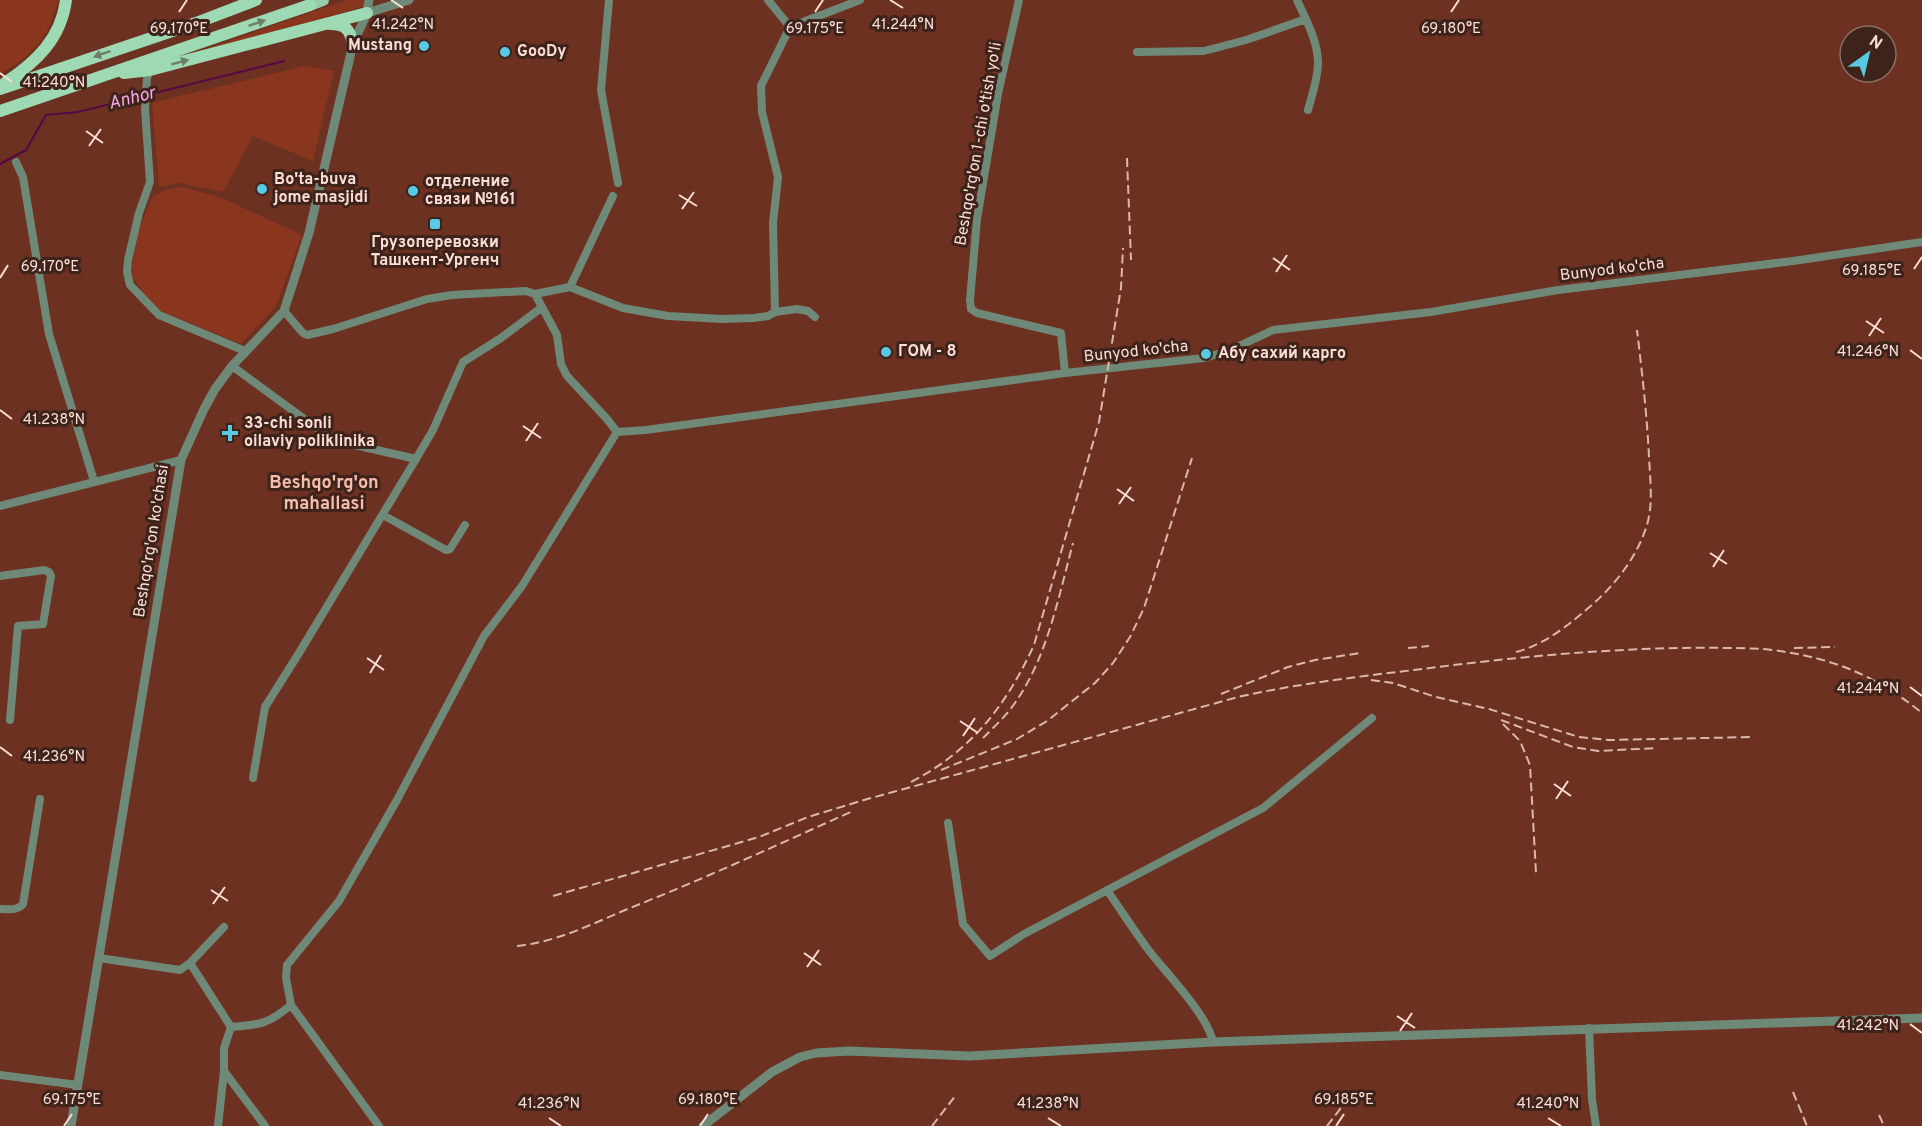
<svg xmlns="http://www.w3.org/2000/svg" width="1922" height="1126" font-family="Overpass,sans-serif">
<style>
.green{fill:#8a351e}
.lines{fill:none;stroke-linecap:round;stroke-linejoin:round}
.stream{stroke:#530847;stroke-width:2}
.minor{stroke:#6f8978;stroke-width:8}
.tertiary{stroke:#6f8978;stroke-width:9}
.primary{stroke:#96cca9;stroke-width:12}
.trunk{stroke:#9dd9b2;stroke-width:12}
.rail{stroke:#dbb7ad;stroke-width:2;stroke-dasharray:9 4.5;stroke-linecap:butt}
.oneway{fill:#6e7e66}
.ticks{fill:none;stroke:#fbddd5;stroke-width:2}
.poi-dot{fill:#58c9e4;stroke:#3e231b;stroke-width:2}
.labels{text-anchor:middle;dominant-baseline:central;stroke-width:6;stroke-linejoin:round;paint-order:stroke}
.poi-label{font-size:16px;font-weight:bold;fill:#fbddd5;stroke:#3e231b;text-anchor:start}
.street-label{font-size:16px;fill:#fbddd5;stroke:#3e231b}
.water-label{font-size:18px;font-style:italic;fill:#f5aae2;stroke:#3e231b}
.neighbourhood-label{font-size:18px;font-weight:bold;fill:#f6bcac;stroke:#3e231b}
.ticks-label{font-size:15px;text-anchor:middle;fill:#fbddd5;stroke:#3e231b;stroke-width:6;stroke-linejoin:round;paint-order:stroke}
</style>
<rect width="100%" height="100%" fill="#6c3121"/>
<path class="green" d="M0 0H58C51 35 31 58 0 74Z
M347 0H363L365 6 209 50 208 48Z
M305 66 334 71 313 161 253 136 223 192 178 183 159 187 152 103Z
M182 187 220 197 302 235 276 306 241 344 161 311 149 302 131 274 138 231 153 196 168 189Z"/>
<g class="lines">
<path class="stream" d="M0 164 26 150 46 115 78 112 284 61"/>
<path class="minor" d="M609 0 601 90 618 183
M768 0 790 27
M1019 0 998 94 977 219 970 300 971 309 977 313 1061 333 1065 373
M1297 0C1306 19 1318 42 1318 63 1318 78 1312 95 1308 110
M1137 52 1204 51 1246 40 1306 19
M150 70 147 78 145 109 150 182 139 213 128 260 127 272 130 285 159 315 245 351
M16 162 23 177 49 334 94 481
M570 287 623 308 668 316 722 319 754 318 768 316 775 312 797 309 808 311 815 317
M535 294 557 335 561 364 567 376 607 419 617 432 646 430 1065 373 1204 358 1228 351 1273 330 1431 312 1558 290 1793 261 1922 242
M284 311 303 333 307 335 333 329 427 299 452 295 526 291 535 294 570 287 613 196
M775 312 773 223 778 177 762 112 761 86 790 27 860 0
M232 366 333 440 416 459
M0 506 181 460
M383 515 446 550 450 549 465 525
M0 576 44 570 49 572 51 576 43 624 18 626 10 720
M253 778 265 707 299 653 416 459 433 430 463 362 501 338 541 308
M948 823 963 924 990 956 1024 934 1263 808 1372 718
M1107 890C1120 909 1133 929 1147 948 1164 971 1208 1015 1213 1042
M0 909C9 909 17 911 23 904L40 799
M99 958 180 970 190 963 224 927
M190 963 231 1027
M231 1027C260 1025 268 1024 291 1005
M1589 1028 1592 1099 1596 1126
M224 1071 265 1126
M0 1075 78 1085
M218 1126 224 1071V1048L231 1027
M379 1126 291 1005 286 978 287 965 339 901 397 800 484 636 522 586 617 432"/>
<path class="tertiary" d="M367 13 409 0
M71 1126 181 460 204 409 215 389 232 366 284 311 309 233 353 44 367 13 369 0
M703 1126 772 1072 800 1057 816 1053 849 1051 970 1056 1213 1042 1922 1018"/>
<path class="primary" d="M310 5 323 0"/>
<path class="trunk" d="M330 24C345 24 350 29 353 44
M124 73 150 70 367 13
M5 83C36 62 61 39 66 0
M0 89 196 23 256 0
M0 111 310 5"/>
<path class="rail" d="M1127 158 1131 260
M1408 648 1429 646
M1794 648 1835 647
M1516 652C1543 645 1565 628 1586 610 1613 588 1639 556 1648 521 1653 501 1650 478 1649 457 1647 415 1642 372 1637 330
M1371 680 1393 683 1436 697 1489 709 1579 737 1609 740 1754 737
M1221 694 1288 667 1315 660 1360 653
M1501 720 1573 747 1598 751 1657 748
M1503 724 1520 741 1530 765 1536 873
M983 738C995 726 1008 714 1017 700 1048 654 1059 595 1073 543
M941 770 1017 739 1047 721 1095 683 1113 663 1130 637 1144 608 1192 458
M911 782C971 751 1006 706 1034 645L1099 422 1121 288 1123 248
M553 896 759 837 808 817 864 800 1238 697C1296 684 1355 677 1414 670 1530 655 1647 644 1764 649 1827 656 1873 673 1922 713
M517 946C557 942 594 923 630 908 706 878 779 844 853 811
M1793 1092 1807 1126
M1879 1115 1884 1126
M932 1126 956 1095
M1327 1126 1344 1104"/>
</g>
<defs><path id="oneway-solid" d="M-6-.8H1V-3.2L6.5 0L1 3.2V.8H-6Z" transform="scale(1.5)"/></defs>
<g class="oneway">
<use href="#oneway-solid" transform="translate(257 23) rotate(-19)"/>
<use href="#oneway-solid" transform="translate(102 54) rotate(161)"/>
<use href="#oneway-solid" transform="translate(180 62) rotate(-15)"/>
</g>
<path class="ticks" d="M391 0 403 8M890 0 903 8M179 12 187 0M815 12 823 0M1451 12 1459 0M0 73 12 82M86 131 103 143M89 146 101 129M679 195 697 206M682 209 694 192M1273 258 1290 270M1914 269 1922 257M1276 272 1287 255M0 278 8 265M1866 321 1884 333M1869 336 1881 318M1910 350 1922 359M0 410 12 419M523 426 541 438M526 441 538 423M1117 489 1134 501M1119 504 1131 487M1710 553 1727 564M1713 567 1724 550M367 658 384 670M370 673 381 655M1910 687 1922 696M960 721 978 733M963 736 975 718M0 747 12 756M1554 784 1571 796M1556 799 1568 781M211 890 228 901M213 904 225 887M804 953 821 965M807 967 819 950M1397 1016 1415 1028M1910 1024 1922 1033M1400 1031 1412 1013M549 1118 561 1126M1048 1118 1061 1126M1548 1118 1561 1126M64 1126 72 1114M700 1126 708 1114M1336 1126 1344 1114"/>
<g class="poi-dot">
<circle cx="424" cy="46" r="6"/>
<circle cx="505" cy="52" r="6"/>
<circle cx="262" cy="189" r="6"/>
<circle cx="413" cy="191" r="6"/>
<rect x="429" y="218" width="12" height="12" rx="3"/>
<circle cx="886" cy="352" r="6"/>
<circle cx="1206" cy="354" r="6"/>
<path d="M227 424h6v6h6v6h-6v6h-6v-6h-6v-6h6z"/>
</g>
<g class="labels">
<g class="poi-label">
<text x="412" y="46" text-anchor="end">Mustang</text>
<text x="517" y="52">GooDy</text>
<text x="274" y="180">Bo'ta-buva<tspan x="274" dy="18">jome masjidi</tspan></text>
<text x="425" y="182">отделение<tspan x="425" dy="18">связи №161</tspan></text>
<text x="435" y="243" text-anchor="middle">Грузоперевозки<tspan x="435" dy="18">Ташкент-Ургенч</tspan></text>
<text x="898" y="352">ГОМ - 8</text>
<text x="1218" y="354">Абу сахий карго</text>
<text x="244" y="424">33-chi sonli<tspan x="244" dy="18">oilaviy poliklinika</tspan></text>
</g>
<g class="street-label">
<text transform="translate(979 144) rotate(-80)">Beshqo'rg'on 1-chi o'tish yo'li</text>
<text transform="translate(1612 270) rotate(-7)">Bunyod ko'cha</text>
<text transform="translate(1136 352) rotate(-6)">Bunyod ko'cha</text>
<text transform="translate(152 541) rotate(-81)">Beshqo'rg'on ko'chasi</text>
</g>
<g class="water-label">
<text transform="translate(132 99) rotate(-14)">Anhor</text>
</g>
<g class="neighbourhood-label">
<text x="324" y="483">Beshqo'rg'on<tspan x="324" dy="21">mahallasi</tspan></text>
</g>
</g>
<g class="ticks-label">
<text x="403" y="29">41.242°N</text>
<text x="903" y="29">41.244°N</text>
<text x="815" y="33">69.175°E</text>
<text x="1451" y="33">69.180°E</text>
<text x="179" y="33">69.170°E</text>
<text x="54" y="87">41.240°N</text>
<text x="50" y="271">69.170°E</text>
<text x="1872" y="275">69.185°E</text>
<text x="1868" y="356">41.246°N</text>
<text x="54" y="424">41.238°N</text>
<text x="1868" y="693">41.244°N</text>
<text x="54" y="761">41.236°N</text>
<text x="1868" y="1030">41.242°N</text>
<text x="72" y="1104">69.175°E</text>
<text x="708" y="1104">69.180°E</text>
<text x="1344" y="1104">69.185°E</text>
<text x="549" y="1108">41.236°N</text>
<text x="1048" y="1108">41.238°N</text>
<text x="1548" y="1108">41.240°N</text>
</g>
<g transform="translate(1868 54) rotate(34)"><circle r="28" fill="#3e231b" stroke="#8a6d65" stroke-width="1.5"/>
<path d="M0-4.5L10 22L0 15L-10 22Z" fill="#58c9e4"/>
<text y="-9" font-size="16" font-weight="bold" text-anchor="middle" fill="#fbddd5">N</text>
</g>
</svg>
